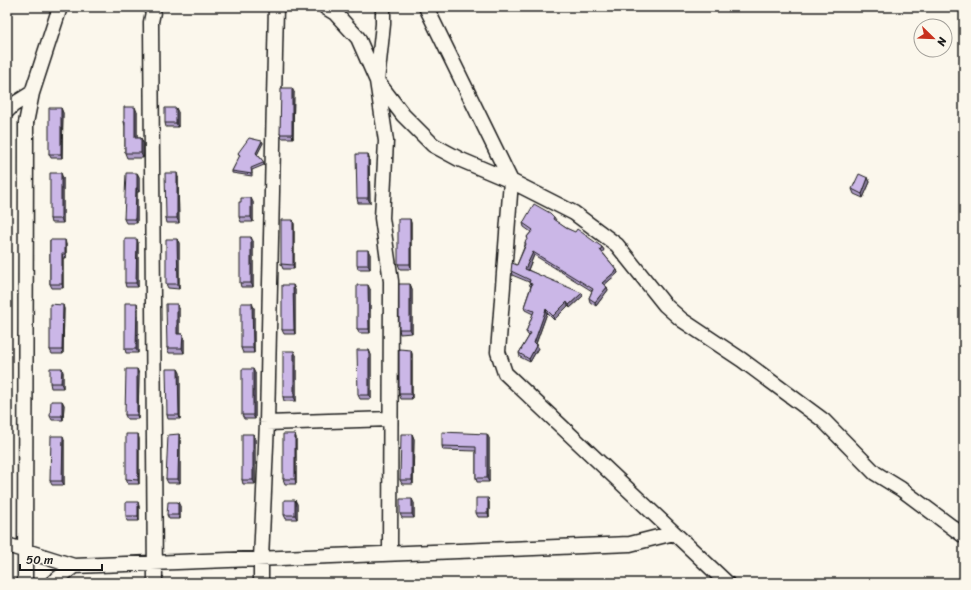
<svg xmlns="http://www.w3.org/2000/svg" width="971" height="590" font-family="Sriracha,sans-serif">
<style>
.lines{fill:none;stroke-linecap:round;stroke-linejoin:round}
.minor-casing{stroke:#1c1c1c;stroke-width:17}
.minor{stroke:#fbf7ec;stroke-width:14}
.wall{fill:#af9dc7;stroke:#1c1c1c}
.shaded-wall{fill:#8e80a2;stroke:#1c1c1c}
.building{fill:#cbb7e7;stroke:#1c1c1c}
</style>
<rect width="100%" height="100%" fill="#fbf7ec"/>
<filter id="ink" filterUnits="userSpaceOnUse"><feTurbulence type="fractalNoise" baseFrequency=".025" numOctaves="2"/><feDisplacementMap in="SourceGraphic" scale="8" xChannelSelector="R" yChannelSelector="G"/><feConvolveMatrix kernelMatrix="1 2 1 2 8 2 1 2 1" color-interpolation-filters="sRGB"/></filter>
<g filter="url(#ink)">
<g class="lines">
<defs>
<path id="minor" d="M154 7 151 22 155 583
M325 7 335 13 358 38 377 81 403 115 433 145 459 159 511 181 574 213 617 245 665 305 682 320 742 360 823 420 875 473 901 489 964 536
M383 7V24L377 81 386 141 382 218 391 281 390 554
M426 7 511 181 498 352 505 373 727 583
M7 111 13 105 32 93
M267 423 390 419
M7 545 74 566 509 549 630 544 674 533
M25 583 26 123 32 93 60 7
M52 583 74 566
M261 583V559L267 423 276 7"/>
</defs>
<use href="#minor" class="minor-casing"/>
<use href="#minor" class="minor"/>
</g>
<path class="wall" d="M294 92 293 138H282L280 134Z
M61 108 63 113 62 158H51L49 154Z
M137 112V138H141L143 143V158H127L125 153V126L124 122Z
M178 112V127H166L165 123Z
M262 141 263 143 257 154 263 161 264 165 252 170V176L232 173V171L240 156 238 153Z
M369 158 370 203H358L357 198Z
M137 173 139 177V192H137V223H126L124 219Z
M178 177 179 223H167L166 218Z
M63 178V223H51L50 219Z
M868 178 870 182 863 198 854 194 852 189Z
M253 202V222H241L239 217Z
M554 217 556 220 555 221 566 228 602 247 604 250 602 252 617 270 618 273 604 285 607 287 608 290 596 306 590 302 589 298 592 291 534 255 528 270 583 296 570 308 568 306 554 320 547 313 536 344 538 348 530 362 520 357 519 353 529 336 528 335 526 332 533 314 525 310 524 307 531 286H530L529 282 512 275 511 271 517 265 525 245V242L528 239 527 237 531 232 524 227 523 223Z
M410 219 411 223V269H400L398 264Z
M293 220 294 224V269H283L281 264Z
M137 239 138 243V287H126L125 283Z
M177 239 179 243V289L168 288 166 284Z
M50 240 66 244V258H63V288H52L50 284Z
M253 241V287H241L240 283Z
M370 254V269H358L357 265Z
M410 284 412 289V333L400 334 399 329Z
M293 285 295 290V334H284L282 330Z
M370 289V333H359L357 329Z
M63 305 64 309 63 354H52L50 350Z
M138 308V353H126L125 349Z
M179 308V334H183L184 338V353H169L167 348Z
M254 308V353H243L241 348Z
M369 350 371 355V399H360L358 395Z
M411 350 412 354V399H401L399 394Z
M296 355V401H284L283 397Z
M137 369 139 374 138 419H127L125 415Z
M178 369 180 373V419H168L167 415Z
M63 372V388H51L50 383Z
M255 373V419H244L242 415Z
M62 401 64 405 63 420H52L50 416Z
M138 434 139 439V484H128L126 479Z
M179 434 180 439V483H168L166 479Z
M253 434 255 438V484H243L242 480Z
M295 434 296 438V484H285L283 479Z
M412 434 414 439 413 484H402L400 480Z
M489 438V482H477L476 478V451L443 450 442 446Z
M64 440V485H52L50 481Z
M295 500 297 504V519H286L284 515Z
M489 502V517H478L476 513Z
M414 503V518H402L400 514Z
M139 506V521H127L126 516Z
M180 506V519H169L167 515Z"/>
<path class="shaded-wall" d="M292 88 294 92 293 138 292 134Z
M135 107 137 112V143L135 138Z
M61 108 63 113 62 158 61 154Z
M176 108 178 112V127L176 123Z
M141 138 143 143V158L141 153Z
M262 141 263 143 257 155 256 153Z
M368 154 369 158 370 203 368 198Z
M61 173 63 178V223L61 219Z
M137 173 139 177V192L137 188Z
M177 173 178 177 179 223 177 218Z
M868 178 870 182 863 198 862 194Z
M136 188 137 192V223L135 219Z
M251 198 253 202V222L251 217Z
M410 219 411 223V269L410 264Z
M293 220 294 224V269L293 265Z
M251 237 253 241V287L251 283Z
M137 239 138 243V287L136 283Z
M177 239 179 243V289L178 284Z
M65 240 66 244V258L65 254Z
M602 247 604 250 602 253 600 250Z
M368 250 370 254V269L368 265Z
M533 252 534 255 527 272 525 269Z
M62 254 63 258V288L62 284Z
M617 270 618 273 603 286 602 283Z
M410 284 412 289V333L410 329Z
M293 285 295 290V334L294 330Z
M368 285 370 289V333L369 329Z
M607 287 608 290 596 306 595 302Z
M582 293 583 296 570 308 569 305Z
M567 302 568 306 554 320 553 316Z
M137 303 138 308V353L136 349Z
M252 303 254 308V353L253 348Z
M177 304 179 308V338L177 334Z
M63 305 64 309 63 354 62 350Z
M546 309 547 313 535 346 534 343Z
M183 334 184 338V353L182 348Z
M537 344 538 348 530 362 529 359Z
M369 350 371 355V399L369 395Z
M411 350 412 354V399L411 394Z
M294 351 296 355V401L294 397Z
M7 354 8 356V401L7 398Z
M62 368 63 372V388L61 383Z
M137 369 139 374 138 419 137 415Z
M178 369 180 373V419L179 415Z
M253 369 255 373V419L253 415Z
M62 401 64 405 63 420 62 416Z
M138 434 139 439V484L138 480Z
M179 434 180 439V483L178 479Z
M253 434 255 438V484L253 480Z
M295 434 296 438V484L295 479Z
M412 434 414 439 413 484 412 480Z
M487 434 489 438V482L487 478Z
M63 436 64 440V485L62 481Z
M488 498 489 502V517L488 513Z
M412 499 414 503V518L412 514Z
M295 500 297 504V519L295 515Z
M138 502 139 506V521L138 516Z
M178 502 180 506V519L178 515Z"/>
<path class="building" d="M281 88H292V134H280Z
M124 107H135V138H141V153H125V122H124Z
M49 108H61V154H49Z
M165 108H176V123H165Z
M249 138 262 141 256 153 263 161V163L251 168 252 174 232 171 240 155 238 153Z
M356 154H368V198H357Z
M50 173H61V219H50Z
M126 173H137V188H136L135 219H124Z
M165 173H177V218H166Z
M859 174 868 178 862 194 852 189Z
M241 198H251V217H239V202H241Z
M534 204 550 213 554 217 553 219 566 228 575 232 577 229 602 247 600 250 617 270 602 283 607 287 595 302 589 298 593 289 533 252 525 269 582 293 569 305 567 302 553 316 546 309 534 343 537 344 529 359 519 353 531 333 526 332 534 311 524 307 532 284 529 283 530 280 511 271 512 263 517 265 526 244 525 242 528 238 527 237 533 230 523 223Z
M398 219H410V264H398Z
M281 220H293V265L281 264Z
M240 237H251V283H240Z
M125 239H137L136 283H125Z
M166 239H177L178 284H166Z
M50 240H65V254H62V284H50Z
M357 250H368V265H357Z
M399 284H410V329H399Z
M282 285H293L294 330H282Z
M357 285H368L369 329H357Z
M125 303H137L136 349H125Z
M241 303H252L253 348H241Z
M50 304 63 305 62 350H50Z
M166 304H177V334H183L182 348H167Z
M399 349 411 350V394H399Z
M357 350H369V395H358Z
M283 351H294V397H283Z
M50 368H62L61 383H50Z
M126 369H137V415H125Z
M166 369H178L179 415H167Z
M242 369H253V415H242Z
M51 401H62V416H50Z
M442 432 487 434V478H476V447L442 446Z
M126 434H138V480L126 479Z
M179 434 178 479H166L168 435Z
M242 434H253V480H242Z
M283 434H295V479H283Z
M401 434H412V480H400Z
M51 436H63L62 481H50Z
M476 498H488V513H476Z
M400 499H412V514H400Z
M284 500H295V515H284Z
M126 502H138V516H126Z
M168 502H178V515H167Z"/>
</g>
<rect width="971" height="590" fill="none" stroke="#fbf7ec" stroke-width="24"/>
<rect x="12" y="12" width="947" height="566" fill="none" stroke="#1c1c1c" stroke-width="1.5" filter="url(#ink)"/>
<g transform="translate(933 38) rotate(113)"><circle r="19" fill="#fbf7ec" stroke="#a29f99"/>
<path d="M0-3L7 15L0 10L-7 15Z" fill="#c8321e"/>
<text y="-6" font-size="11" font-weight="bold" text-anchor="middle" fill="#1c1c1c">N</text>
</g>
<path d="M20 564v6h82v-6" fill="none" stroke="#1c1c1c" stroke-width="2"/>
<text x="26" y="564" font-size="12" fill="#1c1c1c" stroke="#fbf7ec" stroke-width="3" paint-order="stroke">50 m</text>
</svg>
